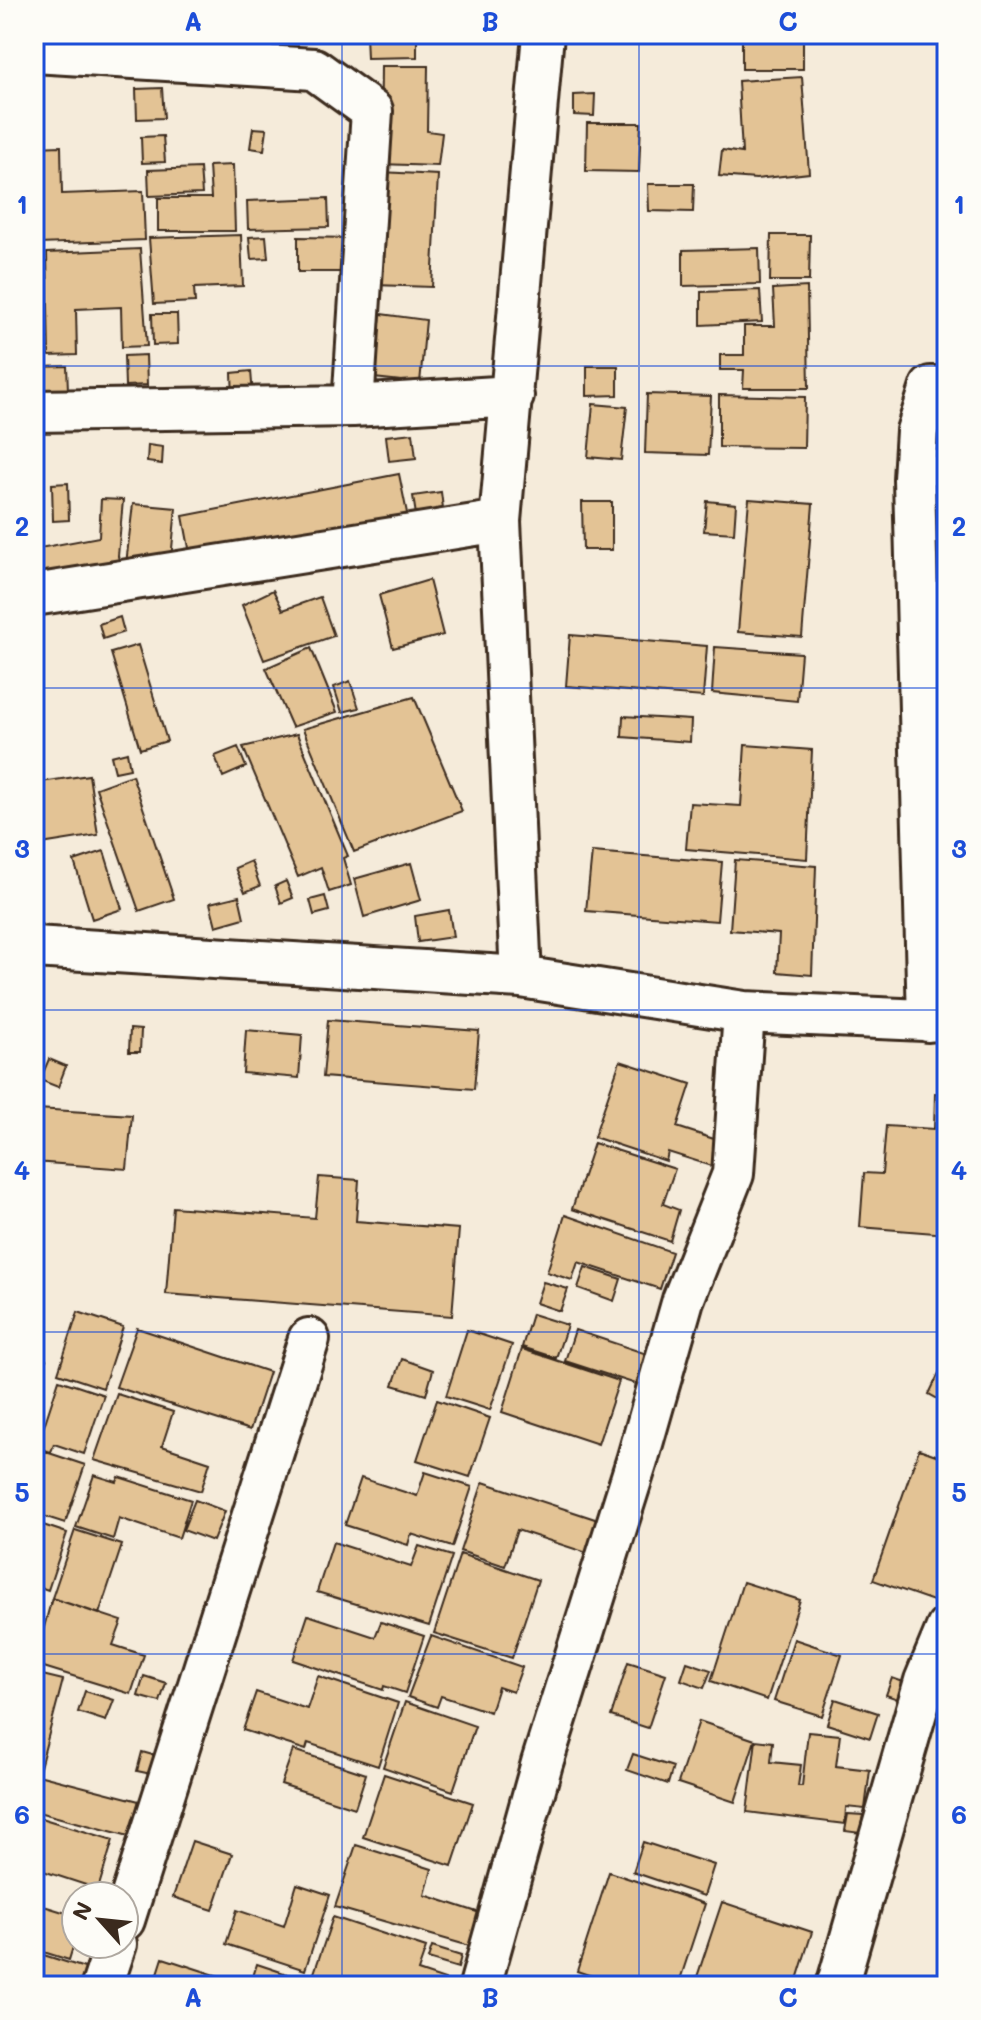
<svg xmlns="http://www.w3.org/2000/svg" width="981" height="2020" font-family="Mali,sans-serif">
<style>
.building{fill:#e3c395;stroke:#3b2a1e;stroke-width:2}
.lines{fill:none;stroke-linecap:round;stroke-linejoin:round}
.minor-casing{stroke:#3b2a1e;stroke-width:46}
.minor{stroke:#fdfcf7;stroke-width:40}
.grid{fill:none;stroke:#1d4ed8;stroke-width:2;stroke-opacity:0.55}
.neatline{fill:none;stroke:#1d4ed8;stroke-width:3}
.grid-label{font-size:26px;text-anchor:middle;font-weight:bold;fill:#1d4ed8}
</style>
<rect width="100%" height="100%" fill="#f5ebda"/>
<filter id="ink" filterUnits="userSpaceOnUse"><feTurbulence type="fractalNoise" baseFrequency=".0125" numOctaves="2"/><feDisplacementMap in="SourceGraphic" scale="16" xChannelSelector="R" yChannelSelector="G"/><feConvolveMatrix kernelMatrix="1 2 1 2 8 2 1 2 1" color-interpolation-filters="sRGB"/></filter>
<g filter="url(#ink)">
<path class="building" d="M143 34H166V48L142 47Z
M170 34H202V46L171 47Z
M366 34H417V57L367 58Z
M742 34H803V69H742Z
M381 66H428L427 131 442 133 438 166 380 164Z
M802 77 809 173 756 179 719 176 722 150 742 153 738 81Z
M162 88 164 118 137 119 136 89Z
M595 94 594 116 574 115V95Z
M587 123H641L639 172 586 171Z
M253 128 267 129 264 150 250 148Z
M163 136 165 162 142 163 141 137Z
M61 146 62 194 143 191 145 240 39 244 35 147Z
M233 165 235 231H158V198H211L209 166Z
M200 168 202 194 149 196 148 170Z
M381 172 438 175 432 287 375 285Z
M648 184H694L693 212 649 211Z
M328 198 329 227 248 229 247 201Z
M241 235 243 286 194 288 195 302 154 304 149 238Z
M771 235H810L809 281H770Z
M266 236 268 258 251 259 249 237Z
M298 237 352 238 351 272H298Z
M759 248 760 284 683 286V250Z
M140 249 147 346 122 347 121 307 76 309 77 355 49 356 47 253Z
M34 255 38 296H34Z
M807 287 809 388H743L744 370H720V355H744V326H775L773 289Z
M760 290 762 322 701 325V292Z
M152 314H177L178 344 153 345Z
M381 314 426 320 420 383 374 378Z
M146 355 147 385 125 386 124 356Z
M67 366 68 390H44L43 367Z
M587 366H618V395L587 396Z
M251 371 253 396 233 397 232 373Z
M647 394 711 396 708 455 645 453Z
M719 395 805 397 804 448 719 447Z
M593 404 627 407 621 460 588 457Z
M413 433 416 458 389 461 386 436Z
M148 445 163 447 162 464 147 462Z
M399 474 409 523 192 564 183 516Z
M68 483 69 520 53 521 52 484Z
M441 492 444 516 417 521 413 496Z
M101 499 123 500 118 556 123 578 34 593V549L99 537Z
M749 499 813 504 802 637 738 632Z
M707 501 736 504 734 533 704 531Z
M582 502H612V550H583Z
M133 504 176 508 170 569 126 564Z
M429 580 443 635 393 648 379 595Z
M273 590 283 610 320 597 334 636 264 660 242 605Z
M120 617 124 632 103 639 99 624Z
M570 635 707 646 703 697 566 686Z
M138 645 167 741 140 749 111 653Z
M715 647 801 653 797 701 712 693Z
M311 648 337 712 292 727 266 668Z
M350 681 359 708 342 712 334 687Z
M414 697 462 811 354 852 303 729Z
M623 716 691 720 690 742 622 737Z
M297 734 348 856 343 858 351 885 329 892 321 867 298 877 243 747Z
M745 745 812 750 807 859 686 849 690 803 741 806Z
M238 747 246 767 223 777 215 756Z
M127 752 130 769 115 772 111 756Z
M89 775 98 835 35 845 34 783Z
M132 775 174 899 139 911 96 788Z
M104 851 122 909 92 919 74 861Z
M592 852 722 862 717 921 586 911Z
M735 860 816 866 812 975 777 972 779 934 730 930Z
M251 861 260 886 245 892 235 868Z
M411 863 421 900 364 917 354 879Z
M286 881 293 898 281 903 275 886Z
M239 896 244 918 216 926 210 903Z
M325 896 329 911 314 915 310 900Z
M449 910 453 937 418 942 415 916Z
M328 1020 479 1031 474 1089 323 1077Z
M130 1029 141 1030 140 1052H129Z
M246 1030 302 1035 299 1078 243 1073Z
M49 1059 66 1066 58 1087 40 1080Z
M620 1061 691 1084 677 1127 720 1141 712 1166 668 1152 666 1161 594 1137Z
M935 1093 947 1094V1234L860 1227 864 1173 882 1174 886 1126 934 1129Z
M37 1109 132 1115 127 1169 34 1162Z
M594 1143 675 1169 663 1204 679 1210 670 1241 572 1209Z
M319 1177 359 1180 356 1221 459 1229 452 1316 166 1294 173 1207 315 1218Z
M565 1215 672 1252 660 1289 578 1262 572 1280 547 1272Z
M585 1267 621 1279 614 1301 578 1288Z
M543 1282 568 1289 560 1311 536 1303Z
M78 1312 123 1327 103 1388 58 1373Z
M532 1314 567 1325 556 1358 522 1347Z
M137 1328 269 1372 250 1430 116 1387Z
M467 1330 512 1345 490 1410 446 1396Z
M575 1330 653 1356 642 1386 565 1361Z
M522 1349 619 1381 598 1444 502 1412Z
M34 1356 46 1360 40 1378 34 1376Z
M402 1359 433 1370 426 1395 393 1385Z
M939 1373 947 1378V1404L929 1394Z
M59 1380 104 1395 84 1454 54 1444 51 1452 34 1447V1422L44 1426Z
M117 1394 173 1412 162 1446 210 1462 201 1491 94 1460Z
M437 1400 490 1418 470 1477 417 1460Z
M37 1449 85 1465 65 1523 34 1513Z
M919 1449 947 1459V1579L939 1603 873 1580Z
M425 1472 472 1487 452 1547 411 1534 408 1545 345 1525 361 1478 417 1496Z
M94 1475 117 1482 119 1477 191 1500 179 1538 119 1518 113 1539 76 1527Z
M483 1482 601 1521 590 1554 517 1530 505 1566 460 1551Z
M195 1500 225 1511 213 1541 183 1530Z
M34 1522 67 1533 48 1590 34 1585Z
M75 1530 122 1545 99 1614 52 1598Z
M333 1542 411 1567 419 1546 452 1556 429 1626 317 1592Z
M460 1554 538 1580 512 1658 434 1633Z
M743 1582 800 1600 767 1700 711 1681Z
M52 1598 122 1621 113 1645 144 1655 131 1694 34 1664Z
M308 1615 375 1637 381 1622 424 1636 405 1693 384 1686 383 1690 293 1660Z
M431 1636 522 1667 513 1692 498 1687 490 1712 441 1696 437 1707 408 1697Z
M794 1639 842 1655 822 1716 774 1701Z
M628 1662 666 1674 648 1728 611 1716Z
M687 1662 711 1670 704 1688 681 1680Z
M34 1673 63 1680 38 1775 139 1801 129 1836 34 1811Z
M144 1676 166 1683 160 1702 138 1696Z
M318 1676 398 1703 378 1766 308 1743 306 1750 243 1730 256 1692 307 1709Z
M892 1678 918 1687 912 1704 886 1695Z
M85 1691 114 1700 106 1721 78 1712Z
M835 1699 878 1713 870 1738 827 1724Z
M405 1702 475 1726 453 1791 383 1767Z
M699 1721 755 1740 735 1802 678 1783Z
M808 1732 840 1735 836 1766 870 1770 865 1809 846 1807 845 1824 747 1812 756 1740 773 1742 771 1762 801 1765 798 1786H802Z
M293 1750 366 1774 355 1808 281 1784Z
M142 1752 160 1757 156 1775 137 1771Z
M633 1754 673 1767 668 1784 627 1770Z
M384 1774 473 1803 452 1866 363 1837Z
M848 1814 863 1815 860 1833 845 1831Z
M34 1816 113 1840 98 1889 34 1868Z
M192 1841 232 1854 213 1910 173 1897Z
M643 1842 714 1865 704 1896 633 1872Z
M356 1845 432 1869 425 1895 483 1914 473 1947 335 1907Z
M609 1872 705 1904 678 1986H621L577 1971Z
M297 1884 330 1895 305 1970 226 1944 237 1910 284 1926Z
M722 1902 812 1932 795 1986H694Z
M34 1903 76 1916V1937L69 1960 34 1949Z
M333 1917 426 1948 418 1971 448 1981 446 1986H343L313 1976Z
M432 1947 461 1956 458 1968 428 1959Z
M34 1952 91 1970 87 1986H34Z
M163 1958 249 1986H154Z
M257 1964 302 1979 300 1986H250Z"/>
<g class="lines">
<defs>
<path id="minor" d="M34 52 314 69 372 111 353 406
M34 411 353 406 513 396
M34 595 500 521
M34 947 521 977 744 1012 947 1021
M521 977 500 521 543 34
M928 1021 914 479 917 431 931 387H947
M124 1920 309 1339
M102 1986 116 1944
M480 1986 542 1763 637 1461 683 1300 733 1174 744 1012
M837 1986 925 1681 947 1628"/>
</defs>
<use href="#minor" class="minor-casing"/>
<use href="#minor" class="minor"/>
</g>
</g>
<path class="grid" d="M342 34V1986M639 34V1986M34 366H947M34 688H947M34 1010H947M34 1332H947M34 1654H947"/>
<rect width="981" height="2020" fill="none" stroke="#fdfcf7" stroke-width="88"/>
<g transform="translate(100 1920) rotate(297)"><circle r="38" fill="#fdfcf7" stroke="#afa8a0" stroke-width="2"/>
<path d="M0-6L14 30L0 20L-14 30Z" fill="#3b2a1e"/>
<text y="-12" font-size="22" font-weight="bold" text-anchor="middle" fill="#3b2a1e">N</text>
</g>
<rect x="44" y="44" width="893" height="1932" class="neatline"/>
<g class="grid-label">
<text x="193" y="31">A</text>
<text x="490" y="31">B</text>
<text x="788" y="31">C</text>
<text x="22" y="214">1</text>
<text x="959" y="214">1</text>
<text x="22" y="536">2</text>
<text x="959" y="536">2</text>
<text x="22" y="858">3</text>
<text x="959" y="858">3</text>
<text x="22" y="1180">4</text>
<text x="959" y="1180">4</text>
<text x="22" y="1502">5</text>
<text x="959" y="1502">5</text>
<text x="22" y="1824">6</text>
<text x="959" y="1824">6</text>
<text x="193" y="2007">A</text>
<text x="490" y="2007">B</text>
<text x="788" y="2007">C</text>
</g>
</svg>
